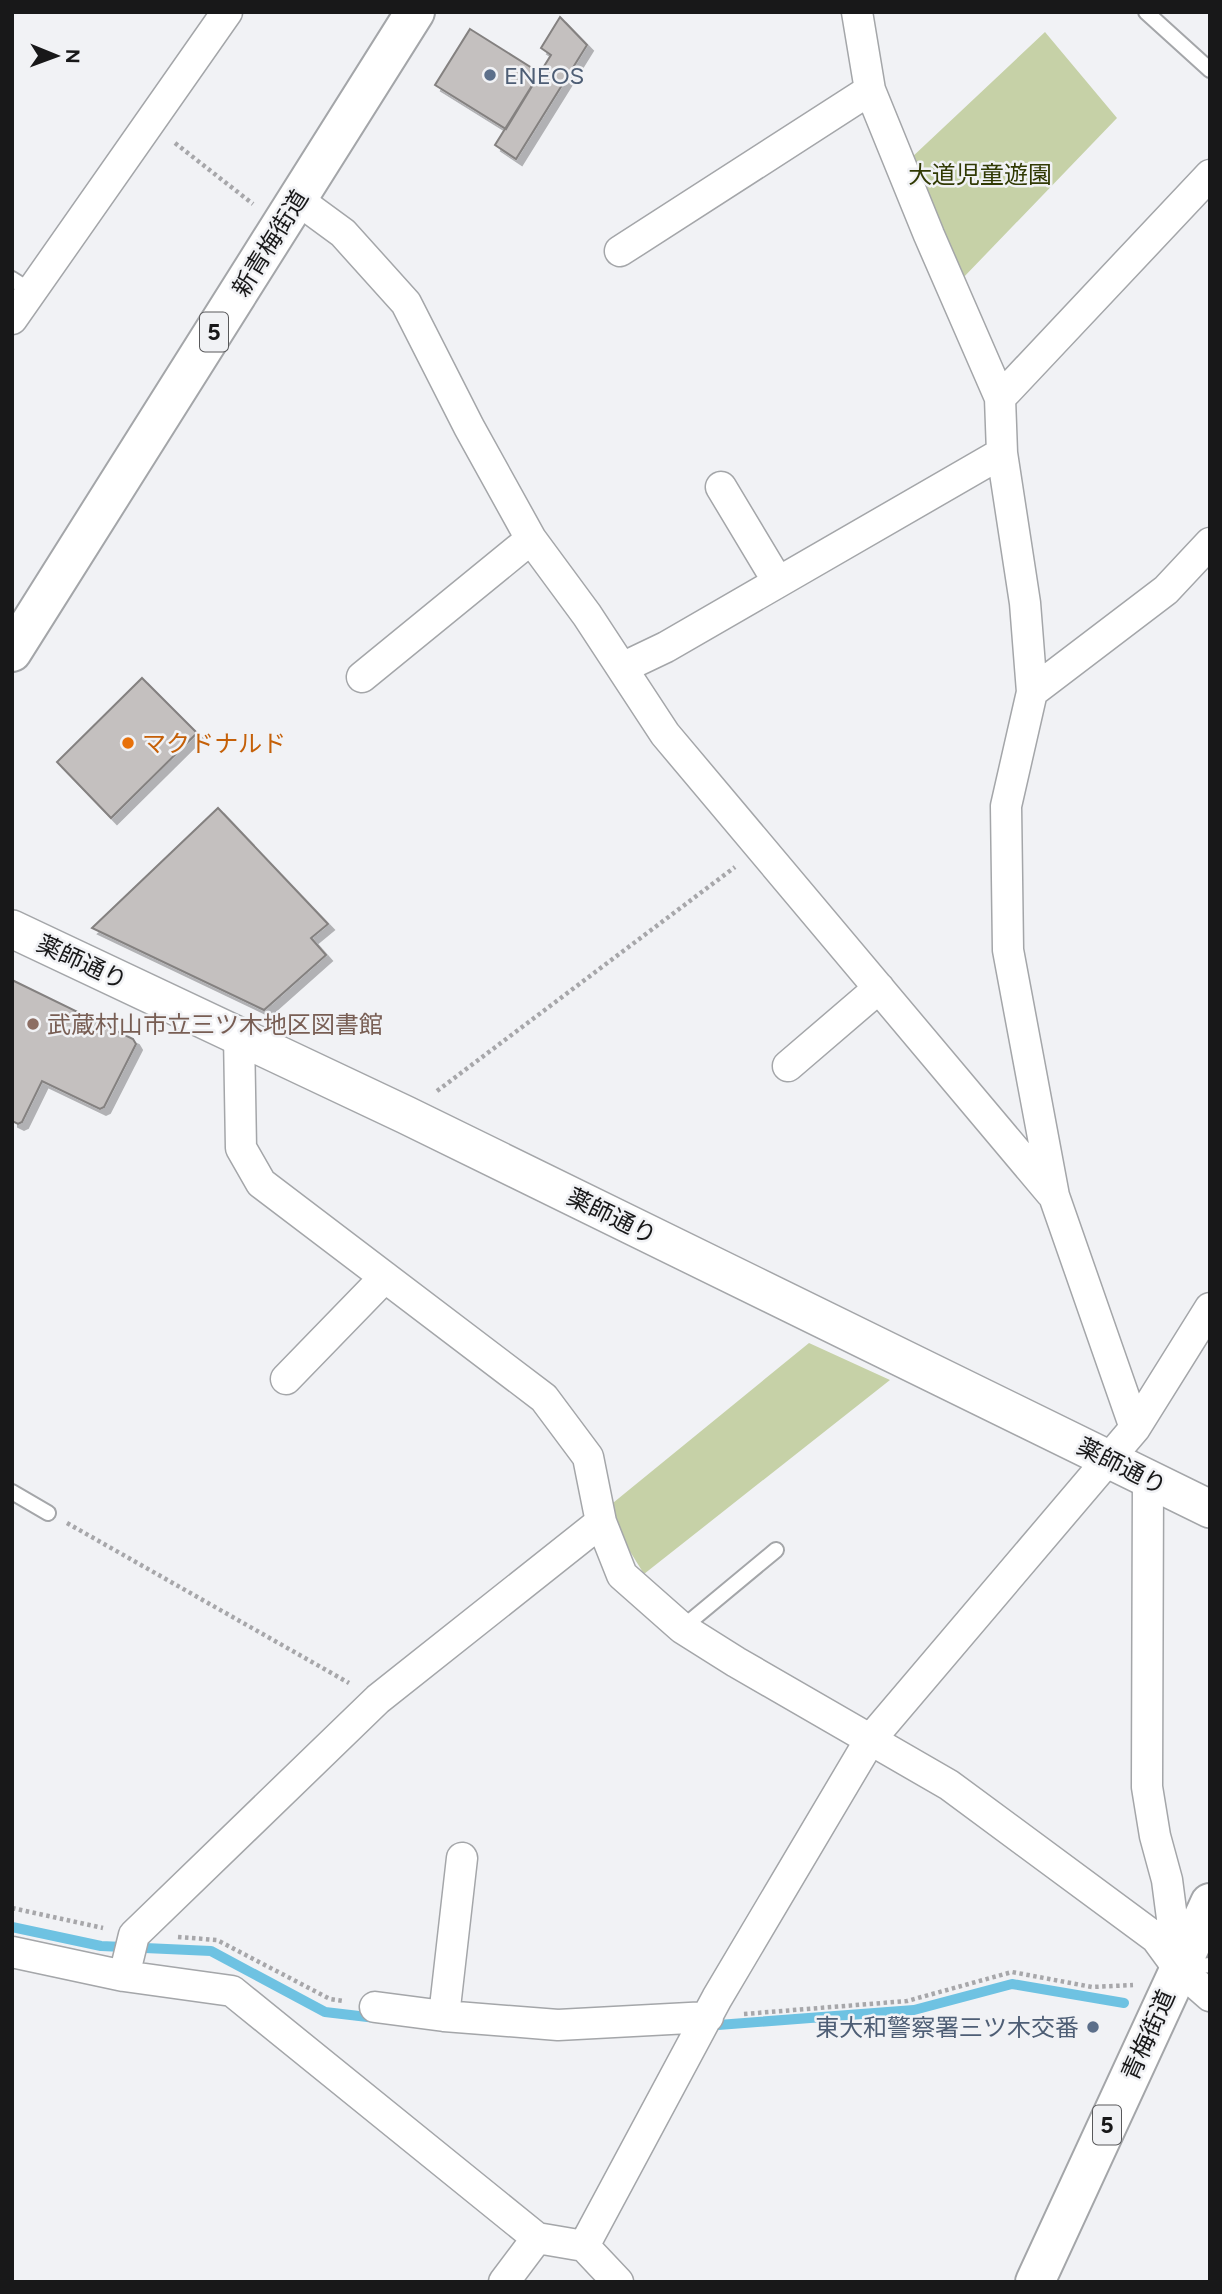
<svg xmlns="http://www.w3.org/2000/svg" width="1222" height="2294" font-family="Figtree,'Noto Sans JP',sans-serif">
<style>
.green{fill:#c6d1a7}
.lines{fill:none;stroke-linecap:round;stroke-linejoin:round}
.stream{stroke:#6ec2e2;stroke-width:10}
.building{fill:#c4c0bf;stroke:#848180;stroke-width:2;filter:url(#shadow)}
.service-casing{stroke:#a4a6a9;stroke-width:18}
.minor-casing{stroke:#a4a6a9;stroke-width:33}
.tertiary-casing{stroke:#a4a6a9;stroke-width:40}
.primary-casing{stroke:#a4a6a9;stroke-width:42}
.path{stroke:#a7a7aa;stroke-width:4.5;stroke-dasharray:3.5 3.5;stroke-linecap:butt}
.service{stroke:#fff;stroke-width:14}
.minor{stroke:#fff;stroke-width:30}
.tertiary{stroke:#fff;stroke-width:37}
.primary{stroke:#fff;stroke-width:38}
.service-dot{fill:#5c6f8a;stroke:#f1f2f5;stroke-width:2.5}
.food-dot{fill:#e8710a;stroke:#f1f2f5;stroke-width:2.5}
.education-dot{fill:#8d6e63;stroke:#f1f2f5;stroke-width:2.5}
.labels{text-anchor:middle;dominant-baseline:central;stroke-width:5;stroke-linejoin:round;paint-order:stroke}
.shield{fill:#f1f2f5;stroke:#59595b;stroke-width:2}
.shield-label{font-size:23px;font-weight:bold;fill:#181819}
.service-label{font-size:24px;fill:#4e5e75;stroke:#f1f2f5;text-anchor:start}
.park-label{font-size:24px;fill:#313a04;stroke:#f1f2f5}
.street-label{font-size:24px;fill:#181819;stroke:#f1f2f5}
.food-label{font-size:24px;fill:#c56008;stroke:#f1f2f5;text-anchor:start}
.education-label{font-size:24px;fill:#785e54;stroke:#f1f2f5;text-anchor:start}
</style>
<defs>
<filter id="shadow"><feDropShadow dx="6" dy="6" stdDeviation="0" flood-color="#0004"/></filter>
</defs>
<rect width="100%" height="100%" fill="#f1f2f5"/>
<path class="green" d="M1045 32 1117 118 961 280 910 159Z
M809 1343 890 1380 644 1574 613 1524 608 1507Z"/>
<g class="lines">
<path class="stream" d="M12 1927 101 1946 211 1951 325 2012 376 2018
M705 2026 914 2010 1012 1984 1124 2003"/>
</g>
<path class="building" d="M560 17 587 45 516 159 495 145 551 55 541 48Z
M470 29 540 73 506 129 435 85Z
M142 678 197 733 111 818 57 762Z
M218 808 328 924 311 938 326 955 264 1010 92 928Z
M12 980 133 1039 136 1044 104 1107 100 1109 42 1081 22 1122 18 1124 12 1121Z"/>
<g class="lines">
<defs>
<path id="service" d="M1146 12 1210 70
M12 279 31 291
M12 1492 48 1513
M682 1628 776 1550
M1183 1968 1210 1965"/>
<path id="minor" d="M857 12 870 90 929 235 1000 398 1002 453 1025 603 1032 692 1006 806 1008 950 1054 1196 1135 1428
M298 200 343 233 406 303 469 427 531 539 587 615 665 734 1051 1193
M620 251 870 90
M12 319 227 12
M1000 398 1210 175
M721 487 778 582
M622 668 666 647 1002 453
M362 677 531 539
M1032 692 1166 590 1210 543
M239 1035 241 1148 261 1183 544 1398 588 1457 601 1522 622 1575 682 1628 736 1662 949 1785 1156 1938 1178 1968 1210 1996
M788 1066 879 988
M286 1379 385 1277
M1148 1479 1147 1787 1155 1836 1167 1880 1178 1964
M12 1952 124 1976 232 1991 537 2238 584 2246 618 2282
M124 1976 134 1935 378 1699 601 1522
M375 2007 444 2016 558 2025 708 2017
M444 2016 462 1858
M584 2246 717 1998 870 1740 1135 1428 1210 1308
M504 2282 537 2238"/>
<path id="tertiary" d="M12 929 406 1115 1210 1509"/>
<path id="primary" d="M12 652 415 12
M1035 2282 1210 1903"/>
</defs>
<use href="#service" class="service-casing"/>
<use href="#minor" class="minor-casing"/>
<use href="#tertiary" class="tertiary-casing"/>
<use href="#primary" class="primary-casing"/>
<path class="path" d="M175 143 253 204
M437 1091 735 867
M67 1523 349 1683
M12 1908 103 1928
M178 1937 217 1940 330 1999 343 2001
M744 2014 907 2001 1012 1972 1092 1987 1133 1985"/>
<use href="#service" class="service"/>
<use href="#minor" class="minor"/>
<use href="#tertiary" class="tertiary"/>
<use href="#primary" class="primary"/>
</g>
<g class="service-dot">
<circle cx="490" cy="75" r="7"/>
<circle cx="1093" cy="2027" r="7"/>
</g>
<circle class="food-dot" cx="128" cy="743" r="7"/>
<circle class="education-dot" cx="33" cy="1024" r="7"/>
<g class="labels">
<g class="shield">
<rect x="200" y="312.5" width="28" height="39" rx="5"/>
<rect x="1093" y="2105.5" width="28" height="39" rx="5"/>
</g>
<g class="shield-label">
<text x="214" y="332">5</text>
<text x="1107" y="2125">5</text>
</g>
<g class="service-label">
<text x="504" y="75">ENEOS</text>
<text x="1079" y="2027" text-anchor="end">東大和警察署三ツ木交番</text>
</g>
<g class="park-label">
<text x="980" y="174">大道児童遊園</text>
</g>
<g class="street-label">
<text transform="translate(270 243) rotate(-58)">新青梅街道</text>
<text transform="translate(82 962) rotate(25)">薬師通り</text>
<text transform="translate(612 1216) rotate(26)">薬師通り</text>
<text transform="translate(1122 1466) rotate(27)">薬師通り</text>
<text transform="translate(1148 2035) rotate(-66)">青梅街道</text>
</g>
<g class="food-label">
<text x="142" y="743">マクドナルド</text>
</g>
<g class="education-label">
<text x="47" y="1024">武蔵村山市立三ツ木地区図書館</text>
</g>
</g>
<rect width="1222" height="2294" fill="none" stroke="#181819" stroke-width="28"/>
<g transform="translate(56 56) rotate(91)" stroke="#f1f2f5" stroke-width="5" paint-order="stroke">
<path d="M0-5L12 26L0 18L-12 26Z" fill="#181819"/>
<text y="-10" font-size="19" font-weight="bold" text-anchor="middle" fill="#181819">N</text>
</g>
</svg>
